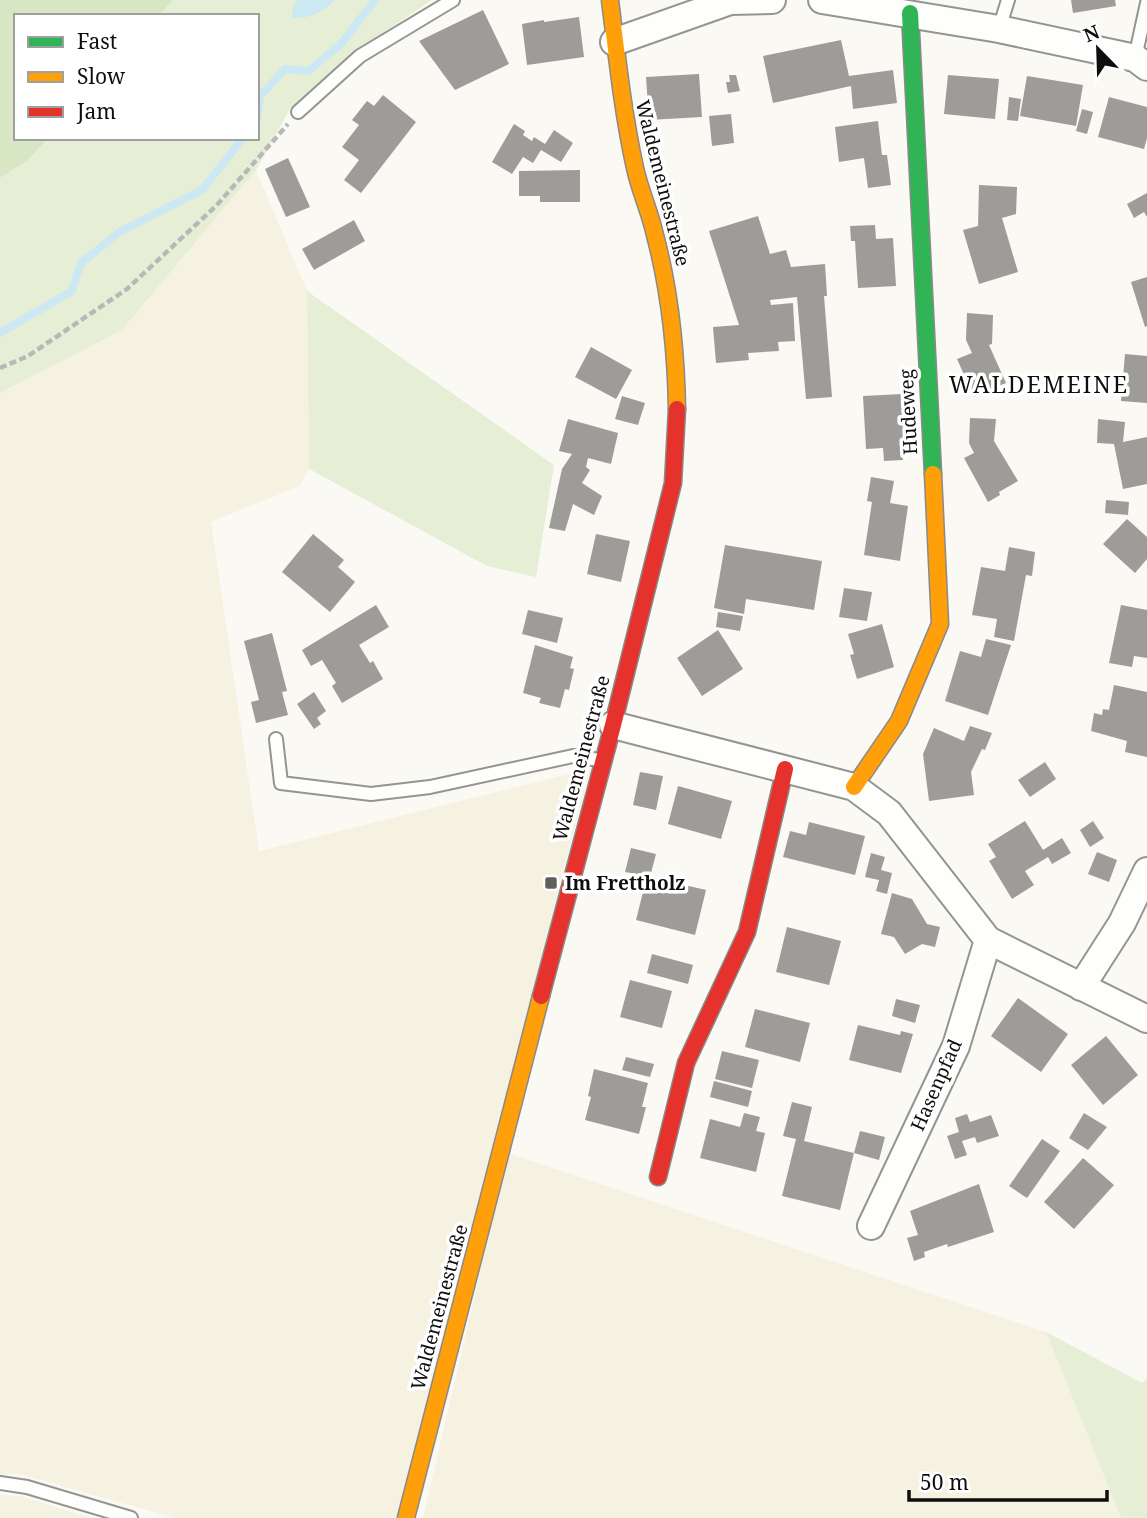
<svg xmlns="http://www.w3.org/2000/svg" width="1147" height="1518" font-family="'Noto Serif',serif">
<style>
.farmland{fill:#f6f2e1}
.green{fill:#e6efd5}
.forest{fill:#d7e6c3}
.water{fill:#cbe8f3}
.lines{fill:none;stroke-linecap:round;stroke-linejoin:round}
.stream{stroke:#cbe8f3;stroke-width:8}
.building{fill:#9e9c99}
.lane-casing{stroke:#949492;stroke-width:16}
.street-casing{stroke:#949492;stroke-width:30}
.fast-casing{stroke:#8b8a88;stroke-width:19}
.slow-casing{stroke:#8b8a88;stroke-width:19}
.jam-casing{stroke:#8b8a88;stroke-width:19}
.path{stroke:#b8b8b7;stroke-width:4.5;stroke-dasharray:7 3.5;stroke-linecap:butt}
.lane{stroke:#fefefd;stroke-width:12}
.street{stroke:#fefefd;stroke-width:26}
.fast{stroke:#30b455;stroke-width:16}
.slow{stroke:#ff9f0a;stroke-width:16}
.jam{stroke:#e5322d;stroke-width:16}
.poi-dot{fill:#61605e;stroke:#fff;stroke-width:2.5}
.labels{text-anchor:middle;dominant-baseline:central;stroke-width:7;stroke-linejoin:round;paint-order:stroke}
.street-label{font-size:19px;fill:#0e0e0e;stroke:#fff}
.poi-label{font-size:19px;font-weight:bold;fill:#0e0e0e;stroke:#fff;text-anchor:start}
.quarter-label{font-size:23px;letter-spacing:2px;fill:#0e0e0e;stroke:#fff}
</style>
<rect width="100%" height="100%" fill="#faf9f4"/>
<path class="farmland" d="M256 170 307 291 309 469 300 486 211 522 259 851 590 769 396 1518H175L19 1474 0 1475V393L122 330Z
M508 1153 1046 1332 1121 1518H423Z
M0 1495 20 1496 92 1518H0Z"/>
<path class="green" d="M173 0H432L365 45 290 109 256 170 122 330 0 393V178L28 160 48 138H257V16H159Z
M307 291 554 465 536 577 487 566 309 469Z
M1046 1332 1142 1383 1147 1378V1518H1121Z"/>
<path class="forest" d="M0 0H173L159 16H16V138H48L28 160 0 178Z"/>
<path class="water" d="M297 0H335C322 12 310 19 292 18L293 7Z"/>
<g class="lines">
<path class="stream" d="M257 119 260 96 285 69 308 71 341 44 375 0
M0 333 72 291 81 263 121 231 202 190 243 138"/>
</g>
<path class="building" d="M1071 0H1115L1116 6 1073 13Z
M483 10 509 64 455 90 419 41Z
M579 17 584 57 527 65 522 24 544 20V22Z
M841 40 849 76 893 70 897 103 853 109 851 86 773 103 763 56Z
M699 74 702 117 649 120 646 77Z
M729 75H736L740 91 728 93 726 82H730Z
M948 75 999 79 995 119 944 114Z
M1027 76 1083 85 1076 126 1020 116Z
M383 95 416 122 361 193 344 180 359 160 342 147 359 125 352 120 367 101 374 106Z
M1009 97 1021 99 1018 121 1007 120Z
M1109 97 1147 107V138L1144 149 1098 137Z
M1082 109 1093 112 1087 134 1076 131Z
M731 114 734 143 712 146 709 116Z
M878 121 882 155H887L891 185 868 188 864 158 839 162 835 127Z
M514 124 525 131 523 135 532 141 534 137 545 144 554 130 573 143 561 162 541 150 533 163 523 157 512 174 492 162Z
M288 158 310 207 286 217 265 169Z
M580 170V202H540V196H519V171Z
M979 185 1017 187 1016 214 1002 218 1018 272 979 284 963 230 978 226Z
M1147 193V217L1144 212 1134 218 1127 204Z
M758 216 770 254 786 250 791 267 825 264 827 296H824L832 397 806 399 797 297 770 300 771 305 793 303 795 341 778 342 779 351 748 353 749 360 716 363 713 327 739 325 709 231Z
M354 220 365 241 314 270 302 249Z
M875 225 876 239 893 238 896 286 858 288 855 241H851L850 226Z
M1147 277V326L1145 327 1131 282Z
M967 313 993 315 992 344 989 345 1006 383 974 397 957 359 972 353 966 340Z
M591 347 632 370 616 399 575 377Z
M1125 354 1147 356V403L1121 401Z
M902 394 905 447H902L903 460 884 461 883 448 866 449 863 396Z
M622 396 645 403 638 425 615 419Z
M970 418 996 419 994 441 1018 481 999 492 1000 495 988 502 964 458 974 453 969 443Z
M568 419 618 433 611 464 588 458 586 467 590 470 582 483 602 496 594 515 573 504 565 531 549 528 562 469 572 454 559 451Z
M1098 419 1125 422 1123 442 1147 437V484L1123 489 1114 444 1097 443Z
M871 477 894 481 890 503 908 506 900 561 864 555 872 502 867 501Z
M1106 500 1129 502 1128 515 1105 513Z
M1127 519 1147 537V559L1135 573 1103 544Z
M313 534 344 560 338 567 355 582 330 612 282 572Z
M596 534 630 541 621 582 587 574Z
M725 545 822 561 814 610 746 599 744 614 714 608Z
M1009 547 1035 552 1032 576 1026 575 1014 641 994 637 997 619 972 615 981 567 1005 571Z
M844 588 872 592 867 621 839 617Z
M376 605 389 627 359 645 370 663 373 661 383 679 342 703 332 686 336 683 322 660 311 666 302 650Z
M1121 605 1147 610V658L1134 656 1132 667 1109 663Z
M528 610 563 618 557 643 522 634Z
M718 612 743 616 740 631 716 627Z
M882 624 894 667 857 679 850 655 854 654 848 634Z
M718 630 743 669 702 696 677 658Z
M272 633 287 691 282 692 288 715 256 723 251 702 259 700 244 641Z
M986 639 1011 645 988 715 945 701 960 651 981 657Z
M535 645 573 657 570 668 574 669 569 690 565 689 560 708 539 703 541 698 523 693Z
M1114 685 1147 692V757L1125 752 1127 741 1091 731 1094 713 1102 715 1103 709 1109 710Z
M314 692 326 711 317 718 321 724 314 729 297 704Z
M970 726 992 733 985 750 982 749 971 772 974 795 929 801 923 754 934 728 964 741Z
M1045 762 1056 779 1030 797 1018 780Z
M640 772 663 776 656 810 633 805Z
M678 786 732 801 721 839 668 824Z
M1025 821 1043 850 1062 838 1071 853 1052 864 1048 857 1025 871 1034 885 1012 899 989 861 996 857 988 844Z
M1093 821 1104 838 1090 847 1080 830Z
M809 822 865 836 855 875 783 857 790 831 806 835Z
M631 848 656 854 650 877 706 890 695 935 636 920 647 876 625 872Z
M1097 852 1117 860 1109 882 1088 874Z
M871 853 885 857 881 870 892 873 887 894 876 891 879 880 865 877Z
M892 893 912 899 927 924 940 927 935 947 922 944 905 954 894 937 881 934Z
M787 927 841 941 829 985 776 972Z
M652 954 693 965 688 984 647 973Z
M630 980 672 991 662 1028 620 1017Z
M1018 998 1068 1034 1041 1072 991 1036Z
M896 999 920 1005 915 1023 892 1016Z
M755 1009 810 1023 800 1062 745 1047Z
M858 1025 900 1035 901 1031 913 1034 901 1073 849 1060Z
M1106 1036 1138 1075 1103 1105 1071 1065Z
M722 1051 759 1060 752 1088 715 1079Z
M626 1057 654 1064 650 1077 622 1070Z
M594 1069 648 1083 642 1107H646L639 1134 585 1120 591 1097 588 1096Z
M714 1081 752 1091 748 1107 710 1097Z
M792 1102 812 1107 804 1141 854 1153 860 1131 885 1137 879 1160 854 1153 840 1210 782 1196 796 1139 783 1136Z
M744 1113 760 1117 756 1131 765 1133 756 1172 700 1158 710 1119 740 1127Z
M1084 1113 1107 1127 1088 1150 1069 1138Z
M967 1114 970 1122 991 1115 999 1136 977 1143 975 1137 962 1141 967 1155 955 1159 947 1136 959 1132 955 1118Z
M1042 1139 1060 1151 1027 1198 1009 1186Z
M1083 1158 1114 1185 1074 1229 1044 1202Z
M979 1184 994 1232 948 1247 947 1244 924 1252 925 1257 914 1261 907 1238 918 1235 910 1211Z"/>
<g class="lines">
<defs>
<path id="lane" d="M999 29 1008 0
M1135 58 1147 3
M298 112 360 56 453 0
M276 739 281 783 371 794 430 787 573 756 599 760
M0 1483 27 1487 131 1518"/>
<path id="street" d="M822 0 999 29 1135 58 1147 67
M614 42 730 1 772 0
M613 725 854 787 889 813 988 940 1147 1019
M1081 987 1122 923 1147 871
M871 1226 956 1046 988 940"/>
<path id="fast" d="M910 13 933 474"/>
<path id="slow" d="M610 0C617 57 623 113 635 168 640 191 650 212 655 235 670 292 676 349 677 409
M854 787 899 721 940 624 933 474
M406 1518 541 996"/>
<path id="jam" d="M541 996 613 725 673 483 677 409
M658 1177 686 1063 747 932 785 769"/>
</defs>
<use href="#lane" class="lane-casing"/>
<use href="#street" class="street-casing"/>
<use href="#fast" class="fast-casing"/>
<use href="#slow" class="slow-casing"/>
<use href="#jam" class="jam-casing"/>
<path class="path" d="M0 368 28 356 127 289 216 206 288 124"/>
<use href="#lane" class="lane"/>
<use href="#street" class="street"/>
<use href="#fast" class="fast"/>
<use href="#slow" class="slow"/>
<use href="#jam" class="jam"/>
</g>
<rect class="poi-dot" x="544" y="876" width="14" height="14" rx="3.5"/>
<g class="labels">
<g class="street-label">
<text transform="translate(663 183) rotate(76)">Waldemeinestraße</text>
<text transform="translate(908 412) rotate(-93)">Hudeweg</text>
<text transform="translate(581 758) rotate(-75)">Waldemeinestraße</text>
<text transform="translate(936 1085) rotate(-66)">Hasenpfad</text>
<text transform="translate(439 1307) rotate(-75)">Waldemeinestraße</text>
</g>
<g class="poi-label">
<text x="565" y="883">Im Frettholz</text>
</g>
<g class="quarter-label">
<text x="1039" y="384">WALDEMEINE</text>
</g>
</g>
<rect x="14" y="14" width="245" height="126" fill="#ffffff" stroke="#9f9f9f" stroke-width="2"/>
<rect x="28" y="37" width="35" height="10" fill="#30b455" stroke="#9f9f9f" stroke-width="2"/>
<text x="77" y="49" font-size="21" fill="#0e0e0e">Fast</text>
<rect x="28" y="72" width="35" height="10" fill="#ff9f0a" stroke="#9f9f9f" stroke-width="2"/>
<text x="77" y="84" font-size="21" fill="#0e0e0e">Slow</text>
<rect x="28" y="107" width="35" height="10" fill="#e5322d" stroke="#9f9f9f" stroke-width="2"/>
<text x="77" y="119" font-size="21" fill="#0e0e0e">Jam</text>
<g transform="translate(1098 49) rotate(337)" stroke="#ffffff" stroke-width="5" paint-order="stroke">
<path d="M0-5L12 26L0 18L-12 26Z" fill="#0e0e0e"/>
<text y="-10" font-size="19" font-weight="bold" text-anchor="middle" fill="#0e0e0e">N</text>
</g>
<path d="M909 1490v10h198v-10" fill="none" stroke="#0e0e0e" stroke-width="3.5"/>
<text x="920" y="1490" font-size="21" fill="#0e0e0e" stroke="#ffffff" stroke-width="5" paint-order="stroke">50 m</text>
</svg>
